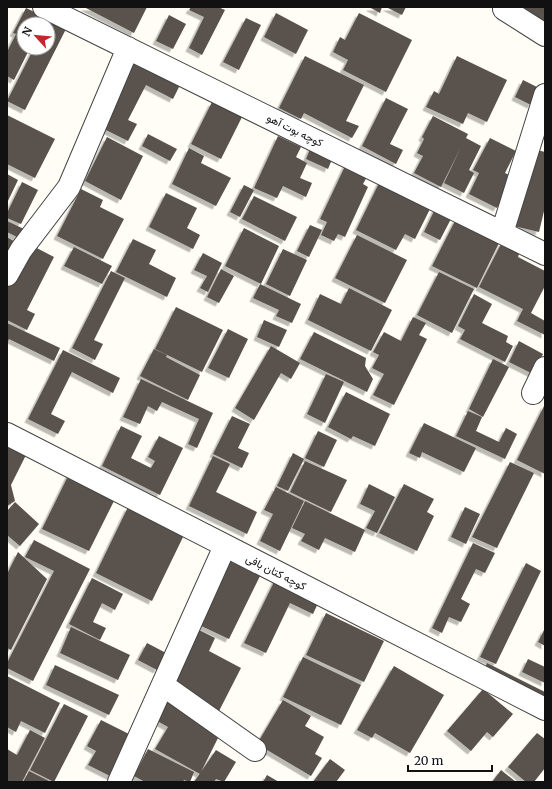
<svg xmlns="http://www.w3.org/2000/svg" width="552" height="789" font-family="Merriweather,Vazirmatn,serif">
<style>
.building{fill:#5a524d;filter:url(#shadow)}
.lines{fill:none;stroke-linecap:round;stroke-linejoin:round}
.street-casing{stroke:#444;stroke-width:24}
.street{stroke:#fff;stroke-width:22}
.labels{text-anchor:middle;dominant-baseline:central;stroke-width:4;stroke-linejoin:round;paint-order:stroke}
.street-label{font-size:11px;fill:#111;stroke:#fff}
</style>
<defs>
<filter id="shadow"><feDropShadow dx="-3.5" dy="3.5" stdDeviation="0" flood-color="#0004"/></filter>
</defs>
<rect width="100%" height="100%" fill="#fffdf5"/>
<path class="building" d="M84 7H147L134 33Z
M191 7H218L225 10 202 55 189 48 204 17 189 10Z
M369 7H382L380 13Z
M386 7H406L402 15Z
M511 7H545V23Z
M26 8 45 17 42 24H24V48H30L14 80 7 76V52L16 34 13 33Z
M276 13 308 30 296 54 264 37Z
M359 13 412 40 386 92 343 70 348 60 333 52 340 37 345 40Z
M169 15 186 24 173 49 156 41Z
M49 18 67 27 25 110 7 101 34 48H48V24H46Z
M246 18 261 25 239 70 223 62Z
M305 56 364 85 346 121 359 126 352 138 304 113 301 119 279 108Z
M457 56 507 80 487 122 468 113 463 124 426 107 434 91 439 94Z
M135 60 181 83 173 99 146 85 128 120 137 124 128 141 100 127Z
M523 80 539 88 531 105 515 97Z
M386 98 408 109 390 144 403 150 396 164 362 146Z
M212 102 242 117 221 159 191 144Z
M7 115 55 139 35 178 7 164Z
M433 116 468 134 466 138 481 146 469 170 474 173 464 193 444 183 461 147 441 187 414 173 423 156 417 153 424 139 422 137Z
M148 134 177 149 170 161 142 146Z
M278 136 301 147 296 157 307 163 300 178 312 183 306 197 283 186 277 198 254 188Z
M107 137 143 156 121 200 85 181Z
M490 138 516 151 505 173 513 177 497 208 469 194 479 173 473 170Z
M311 147 333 157 328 169 306 159Z
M189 148 204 156 201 163 231 178 216 206 172 184Z
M533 149 545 152V207L539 232 514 226Z
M346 164 368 175 363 184 368 187 345 237 338 234 334 241 321 235 327 222 320 219Z
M7 174 18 180 7 203Z
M380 181 431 207 415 239 405 234 396 250 356 230Z
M22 182 38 190 21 224 7 218V213Z
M244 185 254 190 240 217 230 212Z
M81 189 103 200 100 207 124 219 103 259 57 236Z
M166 193 197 208 187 228 200 235 193 249 149 227Z
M254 196 297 217 285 241 242 219Z
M436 207 453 215 440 240 424 232Z
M456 219 500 241 477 288 432 266Z
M7 221 26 230 21 239 7 232Z
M310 225 322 230 309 257 297 251Z
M244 228 279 246 261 284 225 266Z
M357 235 407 260 385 303 335 278Z
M7 237 17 243 7 257Z
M133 239 156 250 149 264 176 278 167 297 116 272Z
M502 242 520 251 518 257 545 271V286L531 313 545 321V335L517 321 523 309 479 287Z
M29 244 54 257 27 310 35 314 27 330 7 320V287Z
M74 247 112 266 102 284 64 266Z
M283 249 307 260 290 296 266 284Z
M203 253 222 263 208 292 200 288 207 276 194 270Z
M221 269 234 276 219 303 207 297Z
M111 271 125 278 94 340 103 344 95 360 72 348Z
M439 272 474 289 452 333 417 315Z
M260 284 301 304 292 323 276 316 279 310 253 298Z
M349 288 392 310 371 351 308 320 320 294 341 304Z
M474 294 492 304 482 323 508 336 506 342 513 346 505 362 460 339 465 330 458 326Z
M176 307 223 330 202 372 155 349Z
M413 317 426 323 419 335 427 339 394 405 373 395 384 374 372 368 379 355 373 352 384 332 401 341Z
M264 320 287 330 279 347 257 337Z
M7 323 60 348 54 361 9 339 7 343Z
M228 329 248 339 229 378 208 368Z
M314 332 366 358 365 366 373 379 367 392 300 359Z
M519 341 543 354 533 374 509 362Z
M271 346 300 363 291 379 281 373 254 420 235 408Z
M154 349 167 355 166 357 200 375 188 400 140 376Z
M63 350 120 378 113 393 72 372 51 414 65 421 58 434 28 419Z
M493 359 509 367 483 417 469 409Z
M326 374 344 382 325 423 307 414Z
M141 379 213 413 197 448 188 444 199 419 162 402 157 411 148 406 140 424 123 417Z
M346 392 390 414 375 446 353 436 351 439 328 427Z
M545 404V474L517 460Z
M468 411 482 417 476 431 499 442 506 428 517 434 505 459 456 436Z
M232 416 250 424 238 448 249 453 242 468 213 454Z
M424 423 476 448 464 472 422 452 420 458 409 453Z
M121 426 142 436 131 458 151 468 155 461 148 457 159 436 183 448 160 495 102 466Z
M318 431 337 440 324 467 305 458Z
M7 446 26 455 11 485 15 501 7 506Z
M293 453 304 459 288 491 277 486Z
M213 456 230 464 216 492 257 512 247 534 189 506Z
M305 461 347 480 331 512 290 492Z
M510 462 534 473 497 548 472 537Z
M70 472 117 495 89 551 42 529Z
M369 484 395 497 377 533 366 528 375 511 360 504Z
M404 484 434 499 427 512 434 516 417 551 379 533Z
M276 487 304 501 280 551 260 541 273 514 264 510Z
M305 501 365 530 355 552 325 538 319 550 301 541 305 534 292 528Z
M15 502 39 524 20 546 7 535V511Z
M128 507 184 535 152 601 96 573Z
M465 507 480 514 466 544 451 537Z
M34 540 90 569 33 681 7 668V663L54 571 25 557Z
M473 543 495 553 485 573 476 569 461 599 470 604 461 622 449 617 442 633 432 628Z
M18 552 47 579 11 650 7 648V574Z
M226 559 260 576 229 639 195 623Z
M526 563 541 571 496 664 480 657Z
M92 578 123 594 115 610 102 603 93 622 106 628 100 640 69 624Z
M276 578 320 599 313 614 290 603 266 653 244 643Z
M326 613 384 641 364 682 306 655Z
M71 627 130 655 118 680 60 653Z
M545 628V646L538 642Z
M197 629 215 638 209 651 241 668 218 713 168 687Z
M147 643 166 653 157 670 138 660Z
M303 657 361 685 341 725 283 697Z
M528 659 545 667V683L522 672Z
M487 663 545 692V704L482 674Z
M55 665 119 695 109 715 46 685Z
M394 666 444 695 410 753 375 733 372 738 357 730Z
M7 676 60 703 45 733 21 721 16 732 7 727Z
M483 689 513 714 493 737 487 732 471 751 447 731Z
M165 694 220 734 200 774 155 749 168 727 152 718Z
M283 700 311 716 305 726 324 737 315 754 322 758 311 776 257 744Z
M64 704 88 716 54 782 30 770Z
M101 720 135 737 114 778 88 765 96 751 87 746Z
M30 730 45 738 22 782H7V749L17 755Z
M537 733 545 739V768L534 782H526L508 767Z
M148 749 194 772 190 782 184 780 183 782H145L134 776Z
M216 750 236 762 224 782 216 779 214 782H194Z
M330 759 345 770 336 782H313Z
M501 770 516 782H492Z
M29 771 51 782H23Z
M267 775 279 782H263Z"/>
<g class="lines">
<defs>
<path id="street" d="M44 7 545 254
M505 7 504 9 545 35
M502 233 545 95
M7 275 21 250 69 187 128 48
M533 393 545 368
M7 434 545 709
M163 685 255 750
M119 782 225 546"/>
</defs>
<use href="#street" class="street-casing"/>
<use href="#street" class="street"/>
</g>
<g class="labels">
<g class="street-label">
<text transform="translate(295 130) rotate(26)">کوچه بوت آهو</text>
<text transform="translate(276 572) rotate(27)">کوچه کتان بافی</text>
</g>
</g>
<rect width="552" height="789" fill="none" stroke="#111111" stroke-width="16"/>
<g transform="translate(36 36) rotate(297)"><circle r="19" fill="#ffffff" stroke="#a0a0a0"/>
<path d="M0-3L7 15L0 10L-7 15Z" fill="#c4262e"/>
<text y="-6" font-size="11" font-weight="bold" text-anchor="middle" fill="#111111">N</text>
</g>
<path d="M408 765v6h84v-6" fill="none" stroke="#111111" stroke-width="2"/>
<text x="414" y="765" font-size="12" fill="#111111" stroke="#ffffff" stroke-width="3" paint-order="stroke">20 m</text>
</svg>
